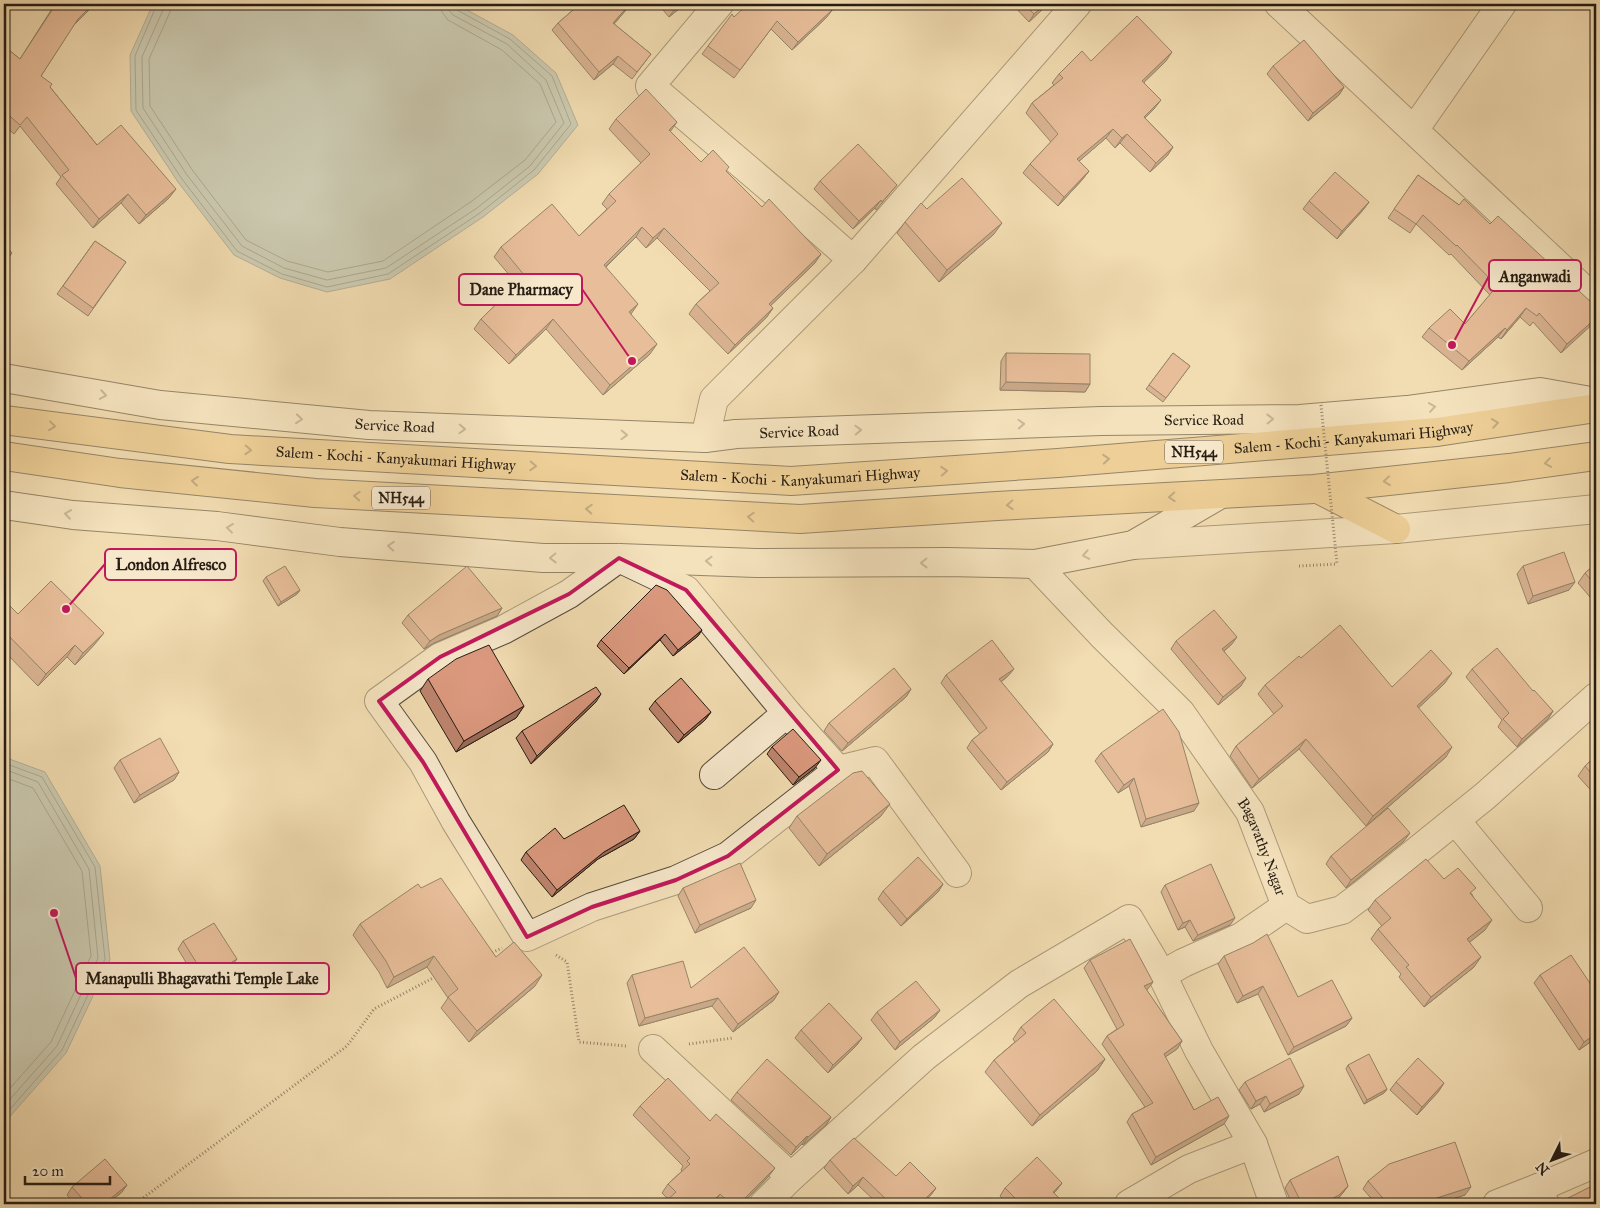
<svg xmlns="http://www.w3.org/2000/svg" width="1600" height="1208" font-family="'IM FELL Great Primer',serif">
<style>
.water{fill:#9fb9b5;stroke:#6e7a74}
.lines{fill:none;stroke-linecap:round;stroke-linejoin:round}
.shore{stroke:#626a64;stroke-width:1}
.street-casing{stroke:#584c3a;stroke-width:30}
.secondary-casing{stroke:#251c13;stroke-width:30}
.highway-casing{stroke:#251c13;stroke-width:30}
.path{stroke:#251c13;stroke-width:3;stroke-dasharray:1 2.5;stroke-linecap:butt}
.street{stroke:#f7e8cc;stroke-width:28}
.secondary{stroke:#f7e8cc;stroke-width:28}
.highway{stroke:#e9be78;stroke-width:28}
.path-bridge{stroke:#251c13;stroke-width:3;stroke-dasharray:1 2.5;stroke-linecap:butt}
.wall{fill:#bd846d;stroke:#251c13}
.shaded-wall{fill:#9a6b59;stroke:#251c13}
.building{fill:#dc997f;stroke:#251c13}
.oneway{stroke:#988c79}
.oneway2{stroke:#876d46}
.marked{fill:none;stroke:#c2185b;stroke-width:4;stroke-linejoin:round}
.labels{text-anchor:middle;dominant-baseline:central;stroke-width:4;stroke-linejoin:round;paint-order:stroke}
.shield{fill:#f7e8cc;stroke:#64594a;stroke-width:1}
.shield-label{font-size:14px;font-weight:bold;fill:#251c13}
.street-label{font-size:15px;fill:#251c13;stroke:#f7e8cc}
.leader{fill:none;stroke:#c2185b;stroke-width:2}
.callout-dot{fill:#c2185b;stroke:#f7e8cc;stroke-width:2}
.callout{fill:#f7e8cc;stroke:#c2185b;stroke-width:2}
.callout-label{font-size:16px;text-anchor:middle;font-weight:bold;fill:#251c13}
</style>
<rect width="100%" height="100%" fill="#f2dcb1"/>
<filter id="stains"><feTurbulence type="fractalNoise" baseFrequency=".004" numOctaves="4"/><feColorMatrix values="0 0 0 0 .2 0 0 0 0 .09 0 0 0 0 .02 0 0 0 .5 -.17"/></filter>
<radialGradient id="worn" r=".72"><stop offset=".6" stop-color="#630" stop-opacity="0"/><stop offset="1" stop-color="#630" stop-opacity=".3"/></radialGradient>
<path class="water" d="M153 4H456L513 35 556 73 578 125 538 174 483 217 390 279 327 292 280 278 234 255 178 182 131 111 130 55Z
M4 757 45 772 100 866 110 960 66 1053 6 1121H4Z"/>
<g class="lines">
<path class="shore" d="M157 4 135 56 136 110 182 179 237 251 282 274 327 287 388 274 480 213 534 170 571 124 552 76 510 39 457 10 455 4
M163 4V10L142 57 143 108 187 175 242 246 284 268 327 280 386 268 477 208 530 166 564 123 546 80 507 44 453 15 449 10 448 4
M171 4 170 12 149 59 150 106 193 171 246 240 287 261 328 272 383 261 472 201 525 160 556 122 540 84 502 50 448 20 442 12 441 4
M4 763 42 777 95 867 105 959 62 1050 4 1116
M4 769 38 782 89 869 98 958 57 1046 4 1106
M4 777 33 788 82 871 91 956 51 1042 4 1095"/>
<defs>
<g id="street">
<path d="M719 4 650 86 811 223 853 260"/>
<path d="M1279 4 1596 301"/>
<path d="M1414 130 1502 4"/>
<path d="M705 438 714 399 853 260 1077 4"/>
<path d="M1133 545 1396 529 1596 509"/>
<path id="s1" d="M1035 564 1102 635 1181 713 1250 812 1286 906 1307 919 1342 910 1366 892 1485 796 1596 697"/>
<path d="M787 713 838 770"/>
<path d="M714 775 787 713 686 590 619 558 569 594 503 630 440 657 379 701 423 762 456 822 527 937 592 907 676 880 728 856 838 770 875 761 957 873"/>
<path d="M1456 821 1528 908"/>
<path d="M1162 975 1199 1051 1253 1144"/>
<path d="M653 1049 791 1177"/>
<path d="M764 1204 791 1177 924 1057 1019 984 1129 919 1162 975 1183 963 1241 937 1286 906"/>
<path d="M1129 1204 1189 1169 1253 1144 1274 1204"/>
<path d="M1497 1204 1538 1188"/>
<path d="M1545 1204 1538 1188 1596 1163"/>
</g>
<g id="secondary">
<path id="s2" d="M4 378 160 405 369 425 705 438 736 434 1101 421 1300 419 1407 410 1540 392 1596 402"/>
<path d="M4 505 73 515 217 526 340 542 543 558H619L756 563 947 562 1035 564 1133 545 1219 495"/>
</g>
<g id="highway">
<path id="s3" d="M4 420 230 449 791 481 1058 463 1437 432 1596 408"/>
<path d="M4 456 120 473 315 493 800 519 997 506 1314 489 1509 468 1596 456"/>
<path d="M1318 489 1396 529"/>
</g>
</defs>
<use href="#street" class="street-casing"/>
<use href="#secondary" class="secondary-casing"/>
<use href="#highway" class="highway-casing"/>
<path class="path" d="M1299 566 1337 564
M489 954 502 948
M556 955 567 962 579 1042 626 1046
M689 1044 733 1038
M135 1204 347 1046 374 1009 437 976"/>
<use href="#street" class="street"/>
<use href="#secondary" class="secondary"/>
<use href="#highway" class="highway"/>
<path class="path-bridge" d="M1321 405 1337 564"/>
</g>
<path class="wall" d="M55 4H95L73 26 41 76 97 145 169 198 139 224 121 203 93 228 56 184 61 177 20 126 14 134 4 125V46L20 59Z
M580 4H631L614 24 651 54 632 79 613 64 594 80 552 30 558 23Z
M658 4H685L669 17Z
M1012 4H1048L1029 22Z
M734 17H827L792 50 771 29 734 78 702 54 708 46Z
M1091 61H1166L1144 82 1154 109 1145 118 1173 147 1167 156 1150 172 1120 143 1115 148 1106 138 1079 161 1089 171 1082 180 1058 206 1023 173 1030 164 1051 142 1026 113 1032 103 1054 85 1052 83 1059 74Z
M1273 66 1344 87 1339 95 1308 121 1267 74Z
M616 119 670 132 701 162 726 171 762 207 821 254 814 264 770 306 773 308 766 318 728 354 689 314 696 304 710 291 657 238 646 248 636 237 606 267 631 314 650 354 603 395 546 329 509 364 474 329 481 319 517 284 494 257 501 247 579 236 607 209 602 204 609 194 641 163 609 129Z
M1418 175 1459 205 1490 224 1592 303 1596 305 1561 353 1533 322 1530 326 1520 317 1501 339 1498 337 1462 370 1422 337 1429 328 1465 324 1490 295 1451 254 1449 255 1416 224 1410 233 1388 218Z
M820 181 897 185 891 192 876 210 875 208 853 229 814 189Z
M1309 201 1369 202 1363 210 1337 239 1303 209Z
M927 209 994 234 939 282 897 233 905 222Z
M95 241 126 262 88 316 57 294Z
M1006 353 1090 384 1085 392 1000 390 1001 361Z
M1173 353 1190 366 1163 402 1146 389Z
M1596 564V604L1578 583 1585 573Z
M1523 566 1569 590 1528 604 1517 574Z
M266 577 300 590 297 594 278 606 263 581Z
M502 608 497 616 434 643 424 649 402 623 408 615Z
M4 610 95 644 75 665 67 657 38 686 4 651Z
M702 630 698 636 673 656 660 640 624 674 597 646 601 640Z
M1176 641 1232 644 1224 651 1241 686 1218 705 1171 649Z
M1301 658 1392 687 1445 683 1418 708 1446 757 1366 826 1299 749 1252 788 1230 756 1236 746 1274 714 1258 694 1265 685Z
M1472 669 1533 691 1553 711 1548 719 1517 747 1498 727 1502 720 1466 677Z
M946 675 1008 676 1001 682 1053 744 1048 752 1001 790 967 748 972 740 980 734 941 683Z
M428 679 524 706 516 718 456 752 420 691Z
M911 689 906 697 842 751 824 731 829 723Z
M655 701 711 712 705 720 678 743 649 709Z
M596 702 531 764 516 738 522 731Z
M772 747 815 768 793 785 767 754Z
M1101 753 1194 811 1141 827 1129 786 1118 793 1095 761Z
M1596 756V796L1578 776 1585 766Z
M120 760 179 772 174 780 134 803 114 768Z
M797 816H881L819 866 789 828Z
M640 831 634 839 598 859 552 897 521 860 526 852 564 839Z
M1404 841 1346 888 1326 864 1331 856Z
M1444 879 1472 894 1485 930 1469 942 1474 967 1424 1007 1399 977 1401 974 1371 939 1378 929 1382 926 1368 910 1375 900Z
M943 884 938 892 901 926 878 899 883 891Z
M1165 885 1230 925 1193 941 1185 927 1178 930 1161 892Z
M421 888 496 957 535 986 469 1042 441 1008 448 998 427 967 387 988 379 972 353 935 360 924Z
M683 888 751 908 695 933 678 896Z
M183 941 231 967 200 986 178 949Z
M1224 956 1298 997 1352 1018 1346 1026 1288 1055 1258 994 1237 1003 1218 964Z
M1090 960 1153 982 1146 990 1182 1041 1177 1049 1165 1057 1194 1110 1224 1124 1151 1165 1127 1122 1132 1114 1145 1107 1102 1044 1107 1036 1117 1029 1084 968Z
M632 975 691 988 774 1000 733 1032 712 1006 639 1026 627 983Z
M1540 975 1596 1038 1579 1050 1534 983Z
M940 1010 934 1018 895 1050 871 1020 877 1012Z
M1021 1027 1105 1059 1097 1071 1032 1126 985 1072 994 1060 1015 1042 1013 1039Z
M801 1030 862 1038 856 1046 828 1073 795 1038Z
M1348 1065 1387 1089 1384 1093 1364 1104 1346 1069Z
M1245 1082 1299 1094 1264 1112 1260 1104 1251 1109 1239 1090Z
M1396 1082 1439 1091 1417 1115 1390 1090Z
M737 1092 831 1117 826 1125 803 1145 802 1144 791 1155 731 1100Z
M640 1106 710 1121 768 1177 742 1204H715L714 1203 668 1199 662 1193 668 1184 682 1171 681 1170 683 1166 633 1115Z
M830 1160 936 1188 930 1196 922 1204H878L858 1185 848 1194 824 1168Z
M1290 1180 1348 1186 1342 1194 1334 1203 1332 1204H1292L1285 1188Z
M1368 1181 1465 1195 1436 1204H1376L1363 1189Z
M1062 1183 1054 1193 1063 1202 1061 1204H1008L1000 1196 1005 1188Z
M127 1185 121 1193 107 1204H75L67 1195 72 1187Z"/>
<path class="shaded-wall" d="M93 4H95L71 28 78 19Z
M630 4H631L608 31 613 23Z
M681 4H685L669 17 674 10Z
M1045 4H1048L1029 22 1034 14Z
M833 9 827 17 792 50 798 42Z
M1172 52 1166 61 1136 90 1142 81Z
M618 56 613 64 594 80 599 72Z
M1344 87 1339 95 1308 121 1313 113Z
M1161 100 1154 109 1137 126 1144 117Z
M677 122 670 132 669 130Z
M1113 129 1106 138 1070 169 1077 159Z
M1127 134 1120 143 1115 148 1122 138Z
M1173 147 1167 156 1150 172 1156 163Z
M1089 171 1082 180 1058 206 1064 197Z
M176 189 169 198 139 224 146 215Z
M128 194 121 203 93 228 99 219Z
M881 200 875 208 853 229 859 221Z
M1369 202 1363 210 1337 239 1342 231Z
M1002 223 994 234 939 282 947 270Z
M642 227 636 237 597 275 604 265Z
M664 228 657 238 646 248 653 238Z
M12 253 6 261 4 263V260Z
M821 254 814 264 762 314 769 304Z
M638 304 631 314 629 312Z
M773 308 766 318 728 354 735 345Z
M1526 308 1520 317 1501 339 1507 330Z
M1596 318V321L1561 353 1567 344Z
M553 319 546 329 509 364 516 355Z
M1505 328 1498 337 1462 370 1469 361Z
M657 344 650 354 603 395 610 385Z
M1006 382 1090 384 1085 392 1000 390Z
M1575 582 1569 590 1528 604 1533 596Z
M300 590 297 594 278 606 281 602Z
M502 608 497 616 434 643 424 649 430 641 439 635Z
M702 630 698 636 673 656 678 650Z
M104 633 95 644 75 665 83 653Z
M665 634 660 640 624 674 629 668Z
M1237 637 1232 644 1217 657 1222 649Z
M75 645 67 657 38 686 46 674Z
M1014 669 1008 676 994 687 999 679Z
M1452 673 1445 683 1410 716 1417 706Z
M1246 678 1241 686 1218 705 1223 697Z
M911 689 906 697 842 751 848 743Z
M601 694 596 702 531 764 537 756Z
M524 706 516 718 456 752 464 741Z
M1553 711 1548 719 1517 747 1522 739Z
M711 712 705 720 678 743 684 735Z
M1306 739 1299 749 1252 788 1259 779Z
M1053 744 1048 752 1001 790 1007 782Z
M1452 747 1446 757 1366 826 1373 816Z
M821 760 815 768 793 785 799 777Z
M179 772 174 780 134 803 140 795Z
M1134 778 1129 786 1118 793 1124 785Z
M1199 803 1194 811 1141 827 1146 819Z
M890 804 881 816 819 866 827 854Z
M640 831 634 839 598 859 552 897 557 890 604 852Z
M1410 833 1404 841 1346 888 1351 880Z
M943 884 938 892 901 926 907 919Z
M756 900 751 908 695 933 700 925Z
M1235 918 1230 925 1193 941 1198 935Z
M1190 920 1185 927 1178 930 1183 923Z
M1492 920 1485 930 1460 950 1467 939Z
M434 956 427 967 387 988 394 977Z
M1481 957 1474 967 1424 1007 1431 997Z
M237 959 231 967 200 986 206 978Z
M542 975 535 986 469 1042 477 1031Z
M1153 982 1147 990 1138 994 1144 986Z
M1263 986 1258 994 1237 1003 1243 996Z
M779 992 774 1000 733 1032 738 1024Z
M718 998 712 1006 639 1026 645 1018Z
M940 1010 934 1018 895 1050 900 1042Z
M1352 1018 1346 1026 1288 1055 1294 1047Z
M1596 1034V1038L1579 1050 1584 1042Z
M862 1038 856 1046 828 1073 833 1065Z
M1182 1041 1177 1049 1158 1062 1164 1054Z
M1105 1059 1097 1071 1032 1126 1040 1115Z
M1444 1083 1439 1091 1417 1115 1422 1107Z
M1304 1086 1299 1094 1264 1112 1270 1104Z
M1387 1089 1384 1093 1364 1104 1367 1100Z
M1266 1096 1260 1104 1251 1109 1256 1101Z
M1229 1116 1224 1124 1151 1165 1156 1157Z
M831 1117 826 1125 803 1145 808 1137Z
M807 1136 802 1144 791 1155 796 1147Z
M775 1168 768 1177 742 1204H739Z
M863 1177 858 1185 848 1194 853 1186Z
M1062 1183 1056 1191 1047 1200 1053 1192Z
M127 1185 121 1193 107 1204H104Z
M1348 1186 1342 1194 1334 1203 1332 1204H1322Z
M1471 1187 1465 1195 1436 1204H1418Z
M936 1188 930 1196 922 1204H920Z
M720 1194 714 1203 713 1204H710Z"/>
<path class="building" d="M56 4H93L78 19 41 76 52 84 50 87 97 145 121 125 176 189 146 215 128 194 99 219 62 175 69 170 27 117 20 125 4 111V46L20 59Z
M580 4H630L613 23 651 54 637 72 618 56 599 72 558 23Z
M669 4H681L674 10Z
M748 4H828L833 9 798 42 777 21 740 70 708 46 732 14 734 17Z
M1024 4H1045L1034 14Z
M1137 16 1172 52 1142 81 1161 100 1144 117 1173 147 1156 163 1127 134 1122 138 1113 129 1077 159 1089 171 1064 197 1030 164 1058 134 1032 103 1063 78 1059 74 1082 51 1091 61Z
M1304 40 1344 87 1313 113 1273 66Z
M646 89 677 122 669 130 701 162 713 150 729 167 726 171 762 207 769 199 821 254 769 304 773 308 735 345 696 304 719 283 664 228 653 238 642 227 604 265 638 304 629 312 657 344 610 385 553 319 516 355 481 319 525 276 501 247 552 204 579 236 616 201 609 194 650 154 616 119Z
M858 144 897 185 882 202 881 200 859 221 820 181Z
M1335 172 1369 202 1342 231 1309 201Z
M1418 175 1459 205 1464 199 1490 224 1498 216 1592 303 1596 305V318L1567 344 1539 313 1537 316 1526 308 1507 330 1505 328 1469 361 1429 328 1450 309 1465 324 1497 286 1457 245 1456 246 1423 215 1416 224 1394 209Z
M962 178 1002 223 947 270 905 222 921 203 927 209Z
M95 241 126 262 93 308 63 286Z
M4 244 12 253 4 260Z
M1006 353 1090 354V384L1006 382Z
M1173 353 1190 366 1166 398 1149 385Z
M1564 552 1575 582 1533 596 1523 566Z
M1596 564V586L1585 573Z
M285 566 300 590 281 602 266 577Z
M467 566 502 608 439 635 430 641 408 615Z
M51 581 104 633 83 653 75 645 46 674 4 631V610L9 605 18 614Z
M656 585 667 590 702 630 678 650 665 634 629 668 601 640Z
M1214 610 1237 637 1222 649 1246 678 1223 697 1176 641Z
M1340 625 1392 687 1431 650 1452 673 1417 706 1452 747 1373 816 1306 739 1259 779 1236 746 1283 706 1265 685 1299 656 1301 658Z
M992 640 1014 669 999 679 1053 744 1007 782 972 740 987 728 946 675Z
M489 645 524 706 464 741 428 679 456 659Z
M1497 648 1533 691 1534 690 1553 711 1522 739 1503 719 1509 713 1472 669Z
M894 668 911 689 848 743 829 723Z
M681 678 711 712 684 735 655 701Z
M596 687 601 694 537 756 522 731Z
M1163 709 1179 732 1199 803 1146 819 1134 778 1124 785 1101 753Z
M793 729 821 760 799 777 772 747Z
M160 738 179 772 140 795 120 760Z
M1596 756V779L1585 766Z
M862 771 890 804 827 854 797 816 853 773Z
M624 805 640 831 604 852 557 890 526 852 555 828 564 839Z
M1388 808 1410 833 1351 880 1331 856Z
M918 857 943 884 907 919 883 891Z
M1426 859 1444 879 1458 868 1476 888 1470 893 1492 920 1467 939 1481 957 1431 997 1406 967 1409 965 1378 929 1391 918 1375 900Z
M740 863 756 900 700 925 683 888Z
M1211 864 1235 918 1198 935 1190 920 1183 923 1165 885Z
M441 878 496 957 514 942 542 975 477 1031 448 997 458 989 434 956 394 977 386 961 360 924 418 884 421 888Z
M214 923 237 959 206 978 183 941Z
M1267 934 1298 997 1332 980 1352 1018 1294 1047 1263 986 1243 996 1224 956 1253 943Z
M1130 939 1153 982 1144 986 1182 1041 1164 1054 1194 1110 1218 1097 1229 1116 1156 1157 1132 1114 1153 1103 1107 1036 1124 1025 1090 960Z
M744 947 779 992 738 1024 718 998 645 1018 632 975 683 961 691 988Z
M1571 955 1596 992V1034L1584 1042 1540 975Z
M916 981 940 1010 900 1042 877 1012Z
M1054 999 1105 1059 1040 1115 994 1060 1026 1033 1021 1027Z
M829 1003 862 1038 833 1065 801 1030Z
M1369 1054 1387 1089 1367 1100 1348 1065Z
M1290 1058 1304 1086 1270 1104 1266 1096 1256 1101 1245 1082Z
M1418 1058 1444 1083 1422 1107 1396 1082Z
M767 1059 831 1117 808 1137 807 1136 796 1147 737 1092Z
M668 1078 710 1121 716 1114 775 1168 739 1204H731L720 1194 710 1204H663L676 1192 668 1184 690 1164 687 1161 690 1158 640 1106Z
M854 1138 896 1176 910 1162 936 1188 920 1204H891L863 1177 853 1186 830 1160Z
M1455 1142 1471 1187 1418 1204H1388L1368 1181 1389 1164Z
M1338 1156 1348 1186 1339 1195 1322 1204H1302L1290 1180Z
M1037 1157 1062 1183 1053 1192 1063 1202 1060 1204H1021L1005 1188Z
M105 1159 127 1185 104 1204H87L72 1187Z
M1596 1184V1204H1563L1566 1199Z"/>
<defs><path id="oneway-chevron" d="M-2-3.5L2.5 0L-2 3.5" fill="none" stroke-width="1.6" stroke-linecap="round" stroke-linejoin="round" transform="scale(1.25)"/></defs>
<g class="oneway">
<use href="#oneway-chevron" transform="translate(103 395) rotate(10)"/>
<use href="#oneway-chevron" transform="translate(1432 407) rotate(-8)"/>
<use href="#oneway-chevron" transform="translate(299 419) rotate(5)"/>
<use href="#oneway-chevron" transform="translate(1270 419) rotate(-1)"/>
<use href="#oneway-chevron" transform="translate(1021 424) rotate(-2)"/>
<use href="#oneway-chevron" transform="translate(462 429) rotate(2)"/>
<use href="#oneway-chevron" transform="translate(858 430) rotate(-2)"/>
<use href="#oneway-chevron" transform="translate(624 435) rotate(2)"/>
<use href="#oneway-chevron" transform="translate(68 514) rotate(-172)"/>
<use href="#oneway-chevron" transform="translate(230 528) rotate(-173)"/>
<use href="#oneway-chevron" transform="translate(391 546) rotate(-175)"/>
<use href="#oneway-chevron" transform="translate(1086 555) rotate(169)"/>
<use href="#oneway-chevron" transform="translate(553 558) rotate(179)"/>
<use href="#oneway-chevron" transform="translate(709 561) rotate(-178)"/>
<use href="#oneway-chevron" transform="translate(924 563) rotate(179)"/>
</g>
<g class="oneway2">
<use href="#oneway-chevron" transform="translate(1495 423) rotate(-8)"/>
<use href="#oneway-chevron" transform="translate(52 426) rotate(7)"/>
<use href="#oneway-chevron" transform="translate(248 450) rotate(3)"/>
<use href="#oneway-chevron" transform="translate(1106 459) rotate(-5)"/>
<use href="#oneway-chevron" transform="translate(1548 463) rotate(172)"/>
<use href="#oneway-chevron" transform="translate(533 466) rotate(3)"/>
<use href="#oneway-chevron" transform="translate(944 471) rotate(-4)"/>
<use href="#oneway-chevron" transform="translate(195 481) rotate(-174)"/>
<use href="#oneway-chevron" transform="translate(1387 481) rotate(174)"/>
<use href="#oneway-chevron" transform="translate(357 496) rotate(-177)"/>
<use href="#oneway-chevron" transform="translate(1172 497) rotate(177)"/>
<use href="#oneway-chevron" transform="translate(1010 505) rotate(177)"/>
<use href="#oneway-chevron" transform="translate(589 509) rotate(-177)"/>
<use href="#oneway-chevron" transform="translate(751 517) rotate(-177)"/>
</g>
<path d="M0 0H1600V1208H0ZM619 558 686 590 838 770 728 856 676 880 592 907 527 937 423 762 379 701 440 657 569 594Z" fill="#f2dcb1" fill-opacity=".55" fill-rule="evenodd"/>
<path class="marked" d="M619 558 686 590 838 770 728 856 676 880 592 907 527 937 423 762 379 701 440 657 569 594Z"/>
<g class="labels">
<g class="shield">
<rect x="1165" y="440.5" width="58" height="23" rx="4"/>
<rect x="372" y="486.5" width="58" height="23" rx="4"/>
</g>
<g class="shield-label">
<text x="1194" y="452">NH544</text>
<text x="401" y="498">NH544</text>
</g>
<g class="street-label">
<text stroke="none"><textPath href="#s2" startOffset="1204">Service Road</textPath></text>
<text stroke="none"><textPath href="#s2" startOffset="394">Service Road</textPath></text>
<text stroke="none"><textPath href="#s2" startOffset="799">Service Road</textPath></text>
<text stroke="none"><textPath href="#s3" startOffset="1354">Salem - Kochi - Kanyakumari Highway</textPath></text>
<text stroke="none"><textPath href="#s3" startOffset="394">Salem - Kochi - Kanyakumari Highway</textPath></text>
<text stroke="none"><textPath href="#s3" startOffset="799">Salem - Kochi - Kanyakumari Highway</textPath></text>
<text stroke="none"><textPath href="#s1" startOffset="366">Bagavathy Nagar</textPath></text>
</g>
</g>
<path class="leader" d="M1452 345L1489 276M632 361L582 289M66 609L105 564M54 913L76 978"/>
<g class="callout-dot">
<circle cx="1452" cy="345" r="5"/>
<circle cx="632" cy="361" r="5"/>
<circle cx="66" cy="609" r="5"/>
<circle cx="54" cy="913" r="5"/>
</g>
<g class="callout">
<rect x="1489" y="260" width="92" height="31" rx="5"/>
<rect x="459" y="274" width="123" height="31" rx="5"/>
<rect x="105" y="549" width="131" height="31" rx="5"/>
<rect x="76" y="963" width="253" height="31" rx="5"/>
</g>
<g class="callout-label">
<text x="1535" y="282">Anganwadi</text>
<text x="521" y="295">Dane Pharmacy</text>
<text x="171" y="570">London Alfresco</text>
<text x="202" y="984">Manapulli Bhagavathi Temple Lake</text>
</g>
<rect width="1600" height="1208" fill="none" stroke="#f2dcb1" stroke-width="20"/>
<rect x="5" y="5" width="1590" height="1198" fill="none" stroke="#251c13" stroke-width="2.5"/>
<rect x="10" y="10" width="1580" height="1188" fill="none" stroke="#251c13"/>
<g transform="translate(1552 1160) rotate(228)" stroke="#f7e8cc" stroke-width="4" paint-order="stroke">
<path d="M0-4L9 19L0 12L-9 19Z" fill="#251c13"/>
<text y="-8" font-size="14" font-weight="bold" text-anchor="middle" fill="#251c13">N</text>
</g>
<path d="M25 1176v8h85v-8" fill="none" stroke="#251c13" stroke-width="2.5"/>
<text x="32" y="1176" font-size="15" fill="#251c13" stroke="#f7e8cc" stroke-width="4" paint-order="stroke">20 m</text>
<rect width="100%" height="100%" filter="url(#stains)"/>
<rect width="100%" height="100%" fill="url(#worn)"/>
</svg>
